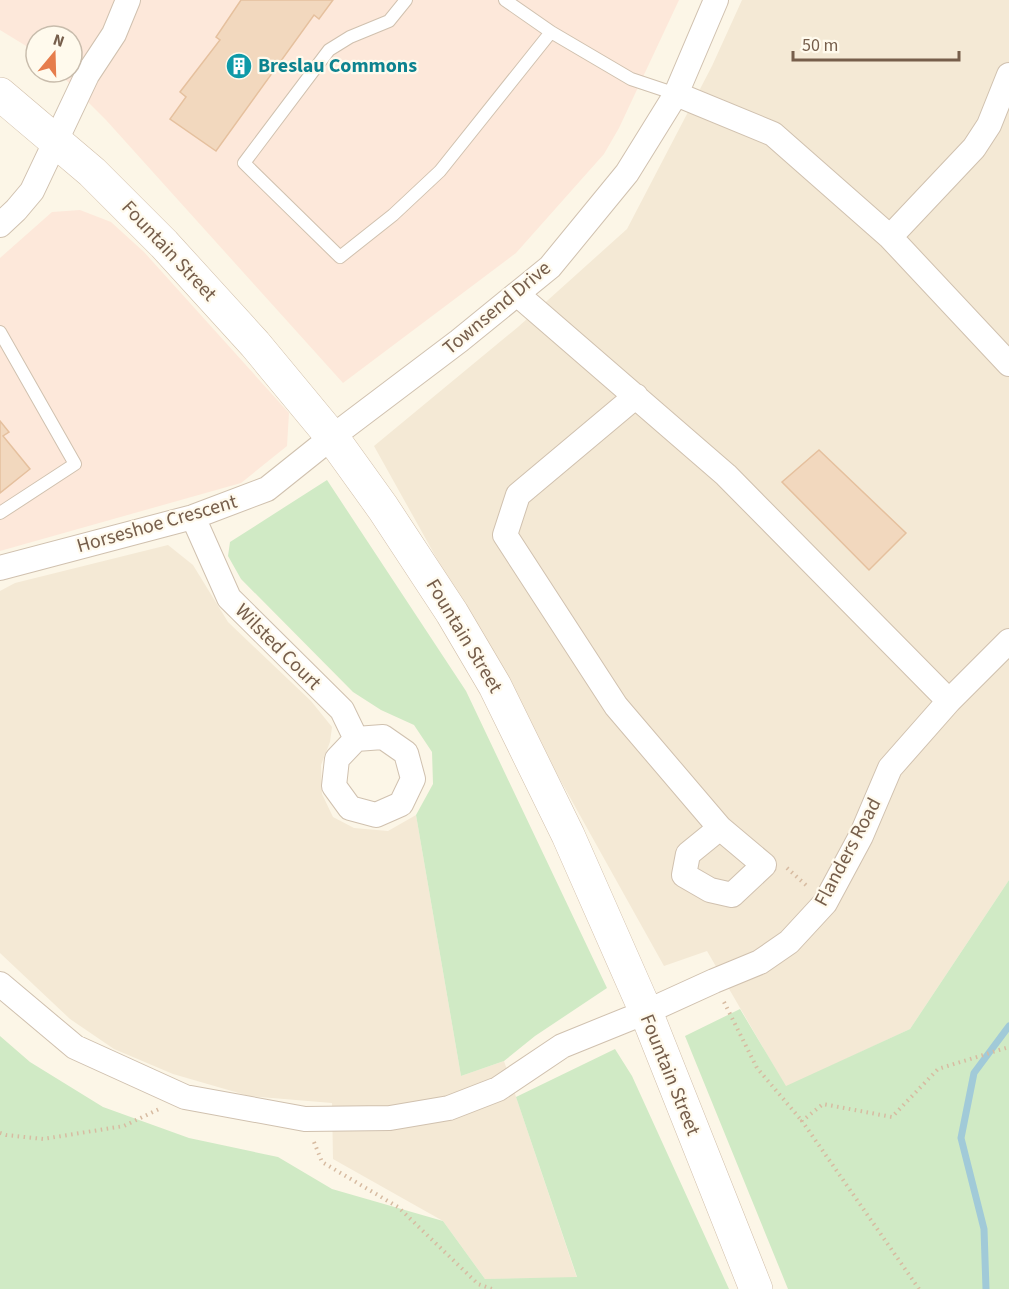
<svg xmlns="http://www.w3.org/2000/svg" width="1009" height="1289" font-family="'Source Sans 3',sans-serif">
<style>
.residential{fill:#f4e9d5}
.commercial{fill:#fde8da}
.green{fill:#d0eac5}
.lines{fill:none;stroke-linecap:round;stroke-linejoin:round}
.stream{stroke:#a1cad8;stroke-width:7}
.building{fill:#f2d8be;stroke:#e5c09e;stroke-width:1.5}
.service-casing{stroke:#d0c1af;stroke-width:14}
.minor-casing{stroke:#d0c1af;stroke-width:26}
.secondary-casing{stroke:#d1bfaa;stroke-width:34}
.path{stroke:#d7bba1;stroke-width:4;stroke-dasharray:1.5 4.5;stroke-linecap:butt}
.service{stroke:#fff;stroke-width:12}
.minor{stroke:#fff;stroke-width:24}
.secondary{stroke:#fff;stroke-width:33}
.labels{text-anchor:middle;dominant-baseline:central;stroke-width:4.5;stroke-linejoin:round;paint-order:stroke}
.culture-label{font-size:20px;font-weight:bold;fill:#0d838f;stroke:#fffaed;text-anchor:start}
.street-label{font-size:20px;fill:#765e4b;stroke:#fffaed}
</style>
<rect width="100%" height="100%" fill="#fcf6e7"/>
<path class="residential" d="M742 0H1009V880L910 1029 786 1087 707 951 664 966 374 446 518 327 627 229 712 66Z
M168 545 193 565 228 622 311 701 332 727 330 742 321 765 322 794 333 817 354 828 388 831 416 815 461 1076 504 1061 577 1278 485 1279 443 1221 333 1159 332 1103 249 1096 173 1074 114 1049 70 1019 0 953V591L15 583Z"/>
<path class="commercial" d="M0 0H679L619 128 604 154 516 253 343 383 106 120 58 72H72V36H36V52L0 30Z
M80 210 111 222 144 252 289 413 287 446 241 483 0 551V258L52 212Z"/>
<path class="green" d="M327 480 466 691 607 988 535 1036 504 1061 461 1076 416 815 433 784 432 752 414 725 381 710 353 692 241 579 228 556 230 542Z
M1009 880V1289H788L685 1036 740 1009 786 1086 910 1029Z
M0 1036 30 1062 103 1107 189 1138 278 1157 332 1189 443 1221 485 1279 577 1277 516 1097 615 1049 632 1076 729 1289H0Z"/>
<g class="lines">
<path class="stream" d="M986 1289 984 1229 961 1138 974 1073 1009 1026"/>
</g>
<path class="building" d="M241 0H333L319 19 314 15 216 151 170 119 186 97 180 92 220 40 216 37Z
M0 421 9 432 3 436 30 469 0 493Z
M819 450 906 533 869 570 782 482Z"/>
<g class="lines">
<defs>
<path id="service" d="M406 0 389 21 350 37 329 50 244 163 340 257 393 215 440 171 551 32
M505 0 551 32 631 79 676 94
M0 332 75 464 0 513"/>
<path id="minor" d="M676 94 773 134 890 237 1009 364
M0 225 16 210 32 191 87 75 114 34 128 0
M890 237 974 148 989 125 1009 75
M517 294 726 475 949 701
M636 396 518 495 505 535 616 706 720 828 764 865 732 895 710 890 684 875 688 854 720 828
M193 517 229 598 342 710 356 739
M0 568 193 517 267 489 332 437 459 341 550 267 627 173 676 94 716 0
M383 737 406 753 413 779 401 804 376 815 350 808 334 786 337 759 356 739Z
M0 984 75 1047 185 1097 305 1119 390 1118 449 1108 498 1089 562 1046 646 1012 714 981 760 962 789 942 825 903 861 836 890 768 949 701 1009 641"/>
<path id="secondary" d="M0 94 92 172 164 244 255 344 332 437 383 508 452 613 495 686 568 835 646 1012 756 1289"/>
</defs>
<use href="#service" class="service-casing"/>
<use href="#minor" class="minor-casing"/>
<use href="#secondary" class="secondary-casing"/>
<path class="path" d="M787 868 808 887
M724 1002 757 1068 802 1121
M0 1133 6 1135 43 1139 124 1126 159 1109
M314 1142 322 1162 398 1207 478 1284 492 1289
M919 1289 802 1121 823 1104 892 1117 938 1069 1009 1047"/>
<use href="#service" class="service"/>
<use href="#minor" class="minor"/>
<use href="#secondary" class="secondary"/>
</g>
<defs>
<symbol id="building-disc" viewBox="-11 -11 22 22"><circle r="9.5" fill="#0f9aa8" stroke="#fffaed"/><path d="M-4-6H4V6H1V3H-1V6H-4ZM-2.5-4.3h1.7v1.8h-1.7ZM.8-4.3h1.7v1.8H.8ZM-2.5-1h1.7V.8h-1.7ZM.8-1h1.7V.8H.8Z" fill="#fff"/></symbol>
</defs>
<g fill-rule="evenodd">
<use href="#building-disc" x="224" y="51" width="30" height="30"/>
</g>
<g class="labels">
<g class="culture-label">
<text x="258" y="66">Breslau Commons</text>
</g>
<g class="street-label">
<text transform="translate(169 251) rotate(47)">Fountain Street</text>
<text transform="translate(497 308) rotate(-40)">Townsend Drive</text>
<text transform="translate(157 524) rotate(-16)">Horseshoe Crescent</text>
<text transform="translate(464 636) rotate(59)">Fountain Street</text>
<text transform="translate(278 647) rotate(45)">Wilsted Court</text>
<text transform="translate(848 852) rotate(-62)">Flanders Road</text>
<text transform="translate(670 1075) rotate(68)">Fountain Street</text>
</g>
</g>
<g transform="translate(54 54) rotate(19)"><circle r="28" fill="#fffaed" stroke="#c8bcac" stroke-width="1.5"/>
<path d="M0-4.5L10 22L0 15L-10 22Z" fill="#e67d4c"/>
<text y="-9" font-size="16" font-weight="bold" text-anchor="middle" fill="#765e4b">N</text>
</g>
<path d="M793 51v9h166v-9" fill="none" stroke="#765e4b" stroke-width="3"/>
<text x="802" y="51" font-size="18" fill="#765e4b" stroke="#fffaed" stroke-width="4.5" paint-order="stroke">50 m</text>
</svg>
